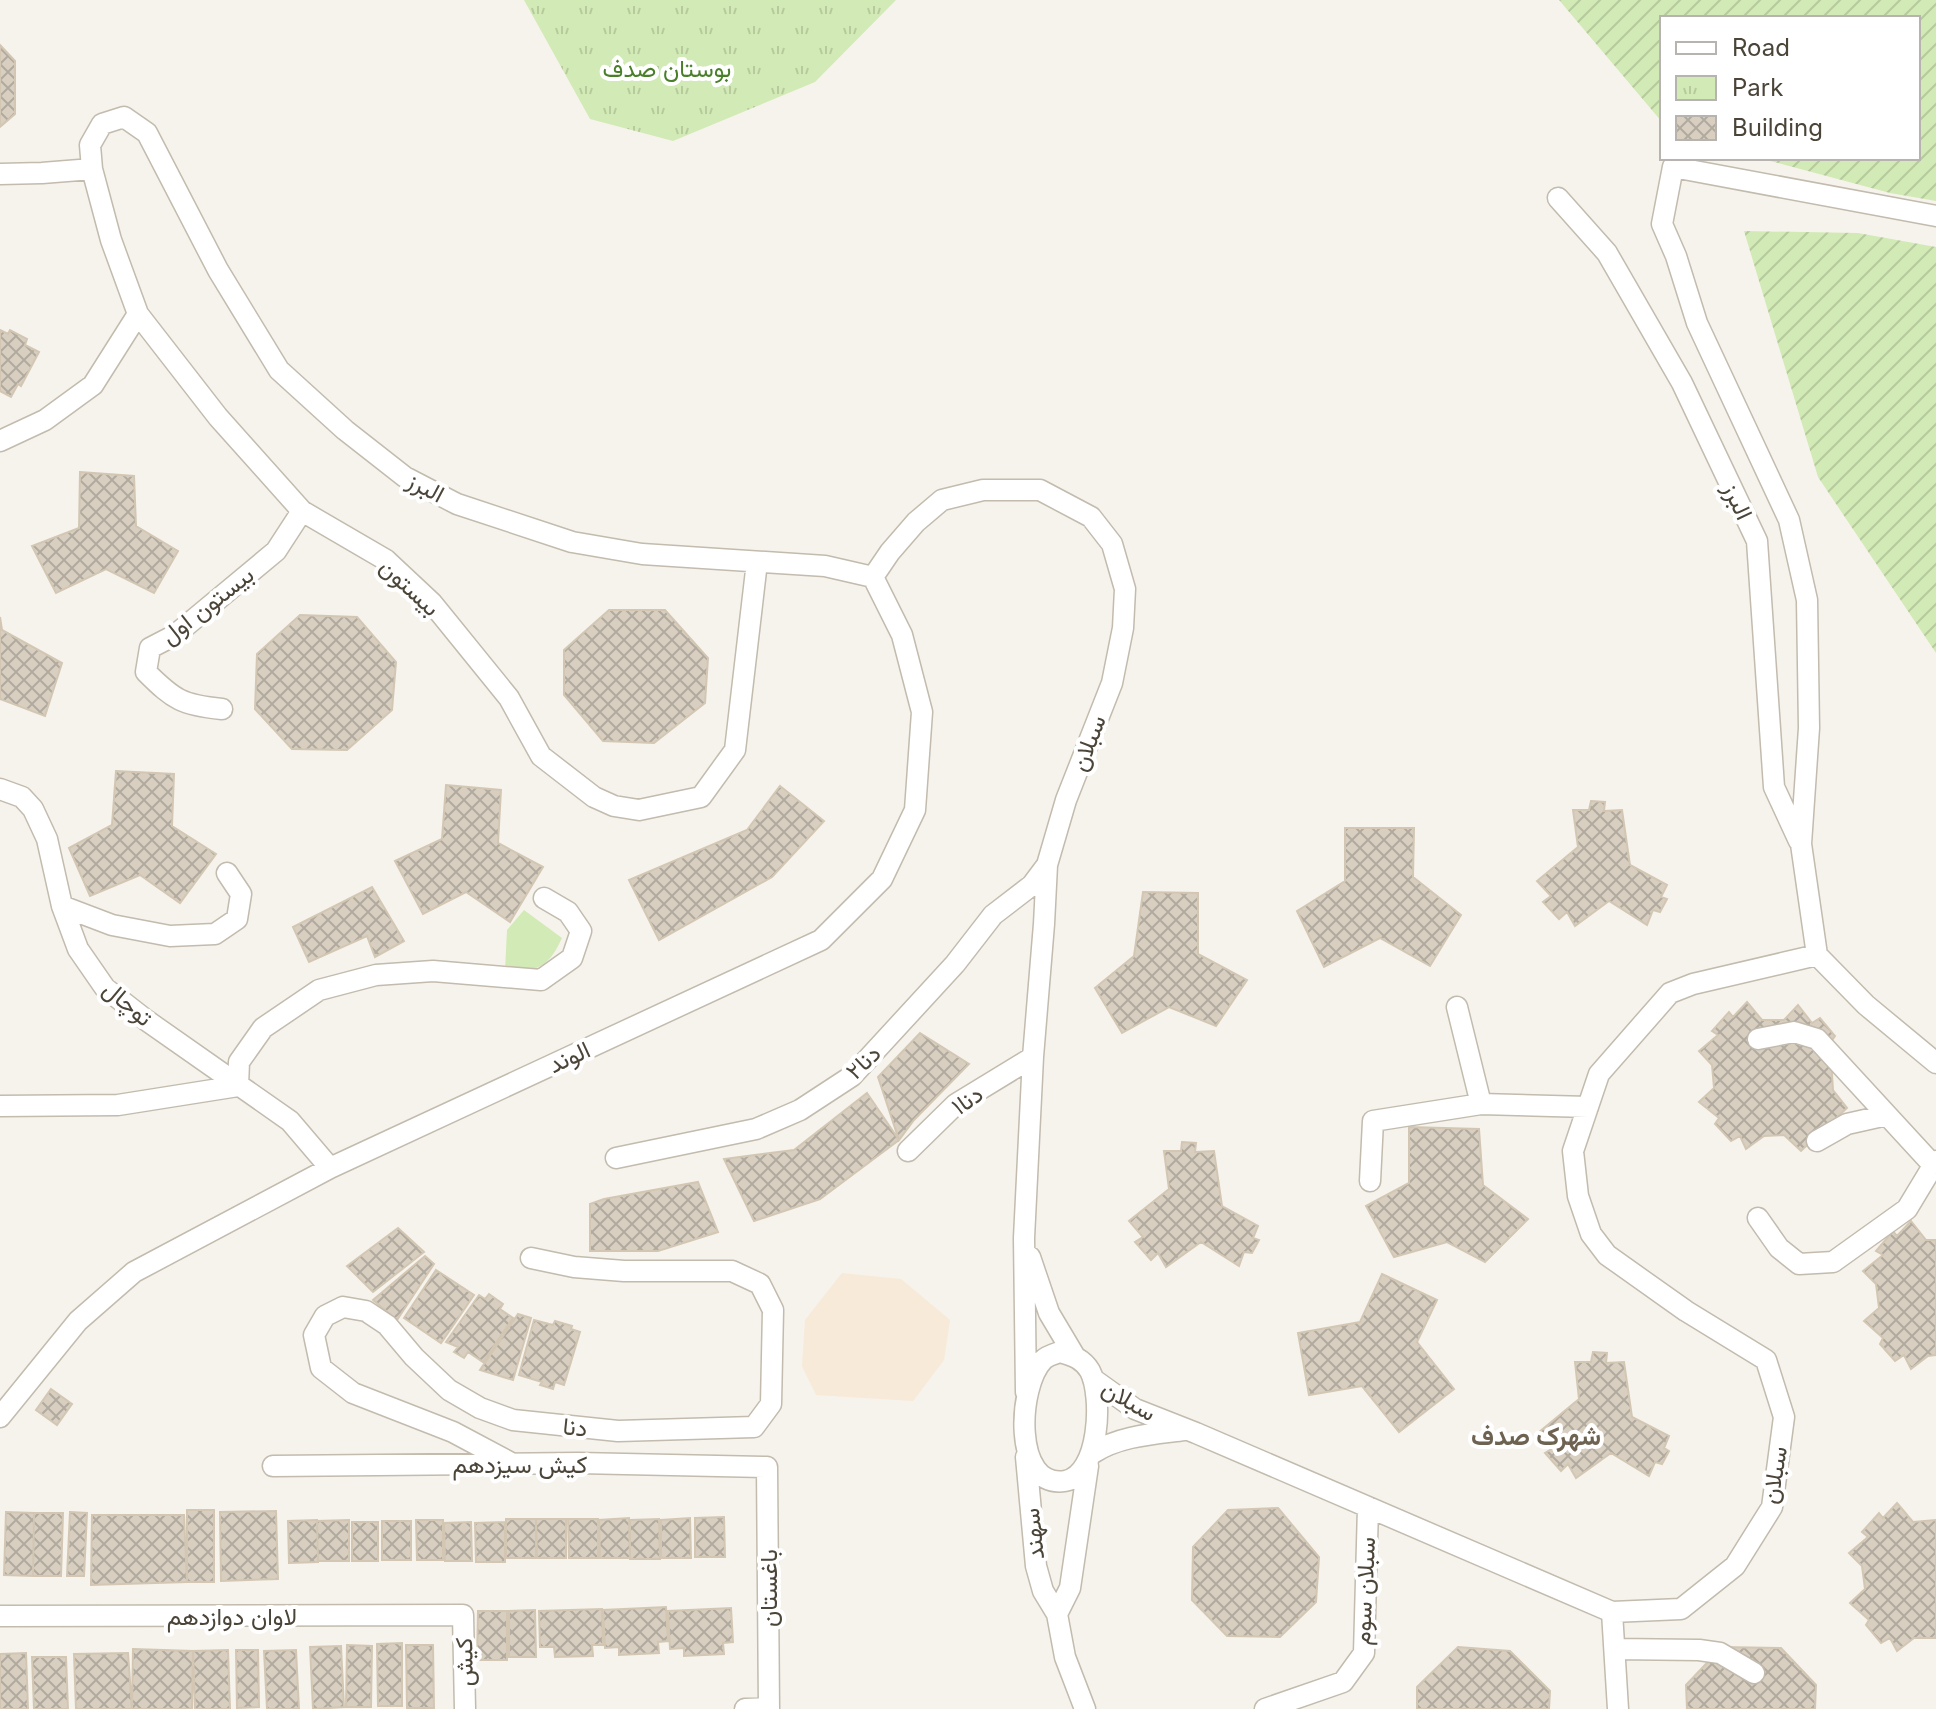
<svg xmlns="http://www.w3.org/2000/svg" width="1936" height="1709" font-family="Inter,Vazirmatn,sans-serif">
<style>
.commercial{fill:#f7ead8}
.grass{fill:#d2eab5}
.park{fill:url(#park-tufts)}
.garden{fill:url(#garden-furrows)}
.building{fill:url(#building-cross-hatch);stroke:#d3c7b4;stroke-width:2}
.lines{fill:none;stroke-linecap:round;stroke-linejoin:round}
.street-casing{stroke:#c2bbae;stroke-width:23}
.street{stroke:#fff;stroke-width:20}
.labels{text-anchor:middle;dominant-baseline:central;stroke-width:8;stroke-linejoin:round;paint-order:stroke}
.park-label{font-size:24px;fill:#4a7f2a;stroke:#fff}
.street-label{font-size:24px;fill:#4b4439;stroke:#fff}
.neighbourhood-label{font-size:26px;font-weight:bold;fill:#6e6250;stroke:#fff}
</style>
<defs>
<pattern id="park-tufts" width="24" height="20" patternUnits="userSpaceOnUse" patternTransform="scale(2)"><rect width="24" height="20" fill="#d2eab5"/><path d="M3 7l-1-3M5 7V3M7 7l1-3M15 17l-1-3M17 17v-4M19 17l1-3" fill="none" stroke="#b6ca9c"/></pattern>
<pattern id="garden-furrows" width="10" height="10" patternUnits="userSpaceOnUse" patternTransform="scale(2)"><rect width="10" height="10" fill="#d2eab5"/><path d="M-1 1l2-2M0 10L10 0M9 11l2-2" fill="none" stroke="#b6ca9c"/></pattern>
<pattern id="building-cross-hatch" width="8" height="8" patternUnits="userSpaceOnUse" patternTransform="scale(2)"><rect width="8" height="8" fill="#d8cfc1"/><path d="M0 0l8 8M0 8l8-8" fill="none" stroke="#b1aa9e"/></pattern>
</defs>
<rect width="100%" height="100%" fill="#f6f3ec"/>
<path class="commercial" d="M842 1273 901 1279 950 1320 944 1360 913 1401 816 1395 802 1366 805 1320Z"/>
<path class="grass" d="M524 910 562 938C549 967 536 973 505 971L507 930Z"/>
<path class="park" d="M524 0H896L815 82 673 141 590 119Z"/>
<path class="garden" d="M1559 0H1936V201L1890 193 1759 158H1918V18H1662V122Z
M1744 231 1858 233 1936 247V653L1818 477Z"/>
<path class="building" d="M0 45 15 61V114L0 127Z
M0 330 8 334 10 330 27 339 25 345 39 352 21 386 18 384 11 397 0 391Z
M80 472 134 476 136 526 178 551 154 593 106 569 56 593 32 546 79 528Z
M609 610H665L708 658 705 703 654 743 603 741 564 695V650Z
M300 615 357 617 396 662 392 710 347 750 292 749 255 709 257 654Z
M0 617 2 630 62 663 45 716 0 699Z
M116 771 174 774 172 826 216 854 180 903 140 875 90 896 69 848 112 825Z
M446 785 501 790 498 843 543 867 510 922 466 892 423 914 395 861 442 839Z
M780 786 824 821 772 877 659 940 629 880 747 830Z
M1591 801 1605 802 1604 811 1622 810 1630 865 1667 885 1661 897 1667 899 1660 912 1653 910 1647 925 1609 901 1575 926 1567 912 1559 919 1543 902 1551 896 1537 881 1578 847 1573 810H1589Z
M1345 828H1414L1413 877 1461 915 1430 966 1380 938 1324 967 1297 911 1345 881Z
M372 887 404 941 375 957 367 936 309 962 293 927Z
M1143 892 1198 893V954L1247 980 1216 1026 1169 1007 1122 1033 1095 988 1134 956Z
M1747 1002 1762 1020H1784L1798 1005 1812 1023 1820 1018 1835 1036 1830 1043 1833 1090 1847 1108 1801 1151 1784 1135 1764 1136 1746 1149 1740 1136 1731 1141 1715 1124 1719 1118 1699 1102 1714 1088 1712 1065 1699 1051 1718 1035 1712 1031 1729 1012 1733 1017Z
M920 1033 969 1064 914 1120 899 1140 878 1077Z
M867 1093 899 1140 820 1199 754 1221 724 1159 794 1150Z
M1409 1127 1479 1129 1483 1185 1528 1219 1485 1262 1447 1242 1394 1257 1366 1206 1409 1183Z
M1182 1142 1196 1143 1195 1152 1214 1151 1222 1206 1258 1226 1253 1238 1259 1240 1252 1253 1244 1252 1239 1266 1201 1242 1166 1267 1158 1253 1151 1260 1135 1242 1143 1237 1129 1221 1169 1189 1164 1151H1181Z
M698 1182 718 1232 658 1251H590V1204L604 1199Z
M1911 1221 1926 1240H1936V1355L1928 1356 1911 1369 1904 1355 1895 1361 1880 1344 1883 1338 1864 1321 1879 1308 1876 1284 1863 1271 1883 1255 1876 1251 1893 1231 1897 1236Z
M398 1228 424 1252 373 1292 347 1266Z
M425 1256 434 1264 397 1320 373 1300Z
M436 1270 474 1295 441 1343 404 1318Z
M1382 1274 1437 1300 1417 1342 1454 1389 1399 1432 1362 1386 1309 1395 1298 1333 1360 1322Z
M489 1294 503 1304 500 1309 513 1318 483 1362 468 1352 464 1358 454 1352 458 1347 446 1342 479 1295 485 1299Z
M518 1314 531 1318 513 1380 480 1370Z
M534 1320 553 1325 555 1321 572 1326 571 1329 580 1332 564 1385 555 1382 553 1389 540 1385 542 1382 519 1375Z
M1593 1352 1607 1353 1606 1363 1624 1362 1632 1417 1669 1436 1664 1448 1669 1451 1662 1464 1655 1462 1649 1476 1611 1453 1576 1478 1568 1464 1561 1471 1545 1453 1553 1448 1539 1432 1579 1399 1575 1362H1591Z
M51 1389 72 1404 57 1425 36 1410Z
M1897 1503 1913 1522 1936 1520V1638H1914L1897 1651 1890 1638 1881 1643 1866 1625 1869 1620 1850 1603 1865 1589 1862 1566 1849 1553 1868 1537 1862 1532 1879 1513 1883 1518Z
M1278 1508 1319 1557 1316 1602 1280 1637 1227 1636 1192 1600 1193 1547 1228 1510Z
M187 1510H214V1582H187Z
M276 1511 278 1579 221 1581 220 1512Z
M6 1512 34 1513 33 1576 4 1575Z
M70 1512 87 1513 84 1576H67Z
M34 1513H63L61 1576H33Z
M92 1515H184L187 1582 91 1585Z
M724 1517 725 1557H695V1518Z
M629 1518 630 1558H600L599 1520Z
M690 1518 691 1558H661V1520Z
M506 1519H536V1558H506Z
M536 1519H566V1558H537Z
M568 1519H598V1558H569Z
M659 1519 660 1559H630V1520Z
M317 1520 318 1562 289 1563 288 1521Z
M349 1520V1561H318L317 1521Z
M416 1520H443V1560H417Z
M382 1521H411V1560H382Z
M352 1522H378V1561H352Z
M471 1522 472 1561H445L444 1523Z
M505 1522V1562H476L475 1523Z
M666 1607 668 1641 658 1642 659 1653 619 1655V1647L605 1648 603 1610Z
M731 1608 733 1642 723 1643 724 1654 684 1656V1648L670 1649 668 1611Z
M602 1609 603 1645H592L593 1656 555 1657 554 1647H540L539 1611Z
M535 1610 536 1657H509V1611Z
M478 1611H507V1660H477Z
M402 1643V1706H378L377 1644Z
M347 1645 372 1646 371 1707H346Z
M406 1645H433L434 1708H407Z
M341 1646 344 1707 313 1709 310 1647Z
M1458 1647 1510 1651 1550 1691 1549 1709H1417V1687Z
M1722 1647 1781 1648 1816 1685 1815 1709H1687L1686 1685Z
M133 1649 193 1651 192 1709H132Z
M228 1650 230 1709H195L193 1651Z
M236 1650H258L259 1707 237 1708Z
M296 1650 299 1709H267L264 1651Z
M26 1653 28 1709H0V1654Z
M128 1653 132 1709H76L74 1654Z
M32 1657H66L68 1709H34Z"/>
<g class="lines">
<defs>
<path id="street" d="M0 174 42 173 92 169
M1558 198 1607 253 1682 383 1757 541 1774 787 1799 841
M1936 216 1673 167 1662 224 1676 256 1697 323 1789 520 1807 600 1809 728 1801 844 1817 955 1866 1005 1936 1063
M0 441 45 420 93 385 138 314
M757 562 735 750 701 797 639 810 614 806 594 797 541 756 509 698 432 603 386 560 302 511 218 417 138 314 111 240 92 169 90 145 102 124 124 117 147 133 218 270 279 370 345 430 405 477 457 504 572 542 642 554 825 566 873 577
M873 577 890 552 916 522 942 500 983 490H1040L1091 517 1112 544 1125 589 1123 628 1112 683 1066 800 1047 865 1044 924 1033 1057 1024 1238 1026 1392
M222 709C182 705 174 700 146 672L150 648 175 635 276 551 302 511
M0 789 22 797 33 809 47 839 62 906 78 949 105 988 146 1020 290 1121 330 1168
M62 906 112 925 170 936 215 934 237 919 241 894 227 873
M1457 1007 1481 1104 1588 1107
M1758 1039 1794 1032 1817 1039 1932 1164
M0 1106 118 1105 238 1086 239 1062 263 1028 319 990 376 975 433 971 541 980 572 958 581 931 568 912 544 898
M1817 1141 1847 1124 1887 1115
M908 1151 956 1104 1033 1057
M616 1158 756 1129 800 1110 852 1076 955 964 993 915 1032 885 1047 865
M1370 1181 1373 1121 1481 1104
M1758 1218 1779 1248 1799 1264 1833 1262 1907 1209 1936 1161
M1030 1257 1049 1313 1074 1355
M1060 1352C1072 1355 1083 1359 1090 1371 1103 1396 1100 1475 1065 1481 1012 1489 1018 1385 1043 1360 1047 1356 1054 1354 1060 1352Z
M1093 1379 1135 1409 1196 1433 1612 1612 1681 1609 1735 1566 1772 1507 1784 1417 1766 1360 1686 1311 1607 1255 1591 1234 1578 1196 1573 1151 1599 1074 1670 993 1693 984 1817 955
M0 1417 78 1321 134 1272 330 1168 821 940 882 879 915 810 922 712 902 635 873 577
M1093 1453C1119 1436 1153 1434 1184 1430
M1026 1457 1036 1566 1043 1591 1057 1614 1065 1657 1085 1709
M513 1464 453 1432 353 1393 321 1368 314 1335 325 1316 343 1307 366 1311 387 1325 414 1357 449 1390 480 1408 513 1420 618 1431 754 1427 771 1404 773 1310 760 1284 732 1271H624L574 1267 531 1258
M273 1466 578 1463 767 1467 769 1709
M1612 1612 1618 1709
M1057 1614 1070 1588 1088 1466
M0 1616 463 1615 465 1709
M1616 1649 1699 1650 1720 1653 1754 1673
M745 1709 769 1708
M1265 1709 1343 1682 1364 1653 1368 1507"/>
</defs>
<use href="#street" class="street-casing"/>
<use href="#street" class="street"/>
</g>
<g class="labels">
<g class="park-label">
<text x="667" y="68">بوستان صدف</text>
</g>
<g class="street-label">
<text transform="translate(426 487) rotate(28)">البرز</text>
<text transform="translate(1738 501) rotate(65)">البرز</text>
<text transform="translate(410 587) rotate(43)">بیستون</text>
<text transform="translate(207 605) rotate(-38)">بیستون اول</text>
<text transform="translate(1088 743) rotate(-69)">سبلان</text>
<text transform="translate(128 1003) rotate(40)">توچال</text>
<text transform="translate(569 1057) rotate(-25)">الوند</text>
<text transform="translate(863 1062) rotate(-43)">دنا۲</text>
<text transform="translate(967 1100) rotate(-35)">دنا۱</text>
<text transform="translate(1129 1400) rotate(30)">سبلان</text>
<text transform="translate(575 1427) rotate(6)">دنا</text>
<text x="520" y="1464">کیش سیزدهم</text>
<text transform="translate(1774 1475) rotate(-80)">سبلان</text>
<text transform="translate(1033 1534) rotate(-96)">سهند</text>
<text transform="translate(768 1588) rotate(-90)">باغستان</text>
<text transform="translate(1364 1591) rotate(-87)">سبلان سوم</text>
<text x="232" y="1616">لاوان دوازدهم</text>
<text transform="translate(464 1662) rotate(-91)">کیش</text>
</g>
<g class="neighbourhood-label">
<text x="1536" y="1435">شهرک صدف</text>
</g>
</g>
<rect x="1660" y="16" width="260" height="144" fill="#ffffff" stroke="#b7b4b0" stroke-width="2"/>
<rect x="1676" y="42" width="40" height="12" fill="#ffffff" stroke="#b7b4b0" stroke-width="2"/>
<text x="1732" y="56" font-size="24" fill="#4b4439">Road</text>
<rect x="1676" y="76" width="40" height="24" fill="url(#park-tufts)" stroke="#b7b4b0" stroke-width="2"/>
<text x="1732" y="96" font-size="24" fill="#4b4439">Park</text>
<rect x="1676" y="116" width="40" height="24" fill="url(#building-cross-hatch)" stroke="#b7b4b0" stroke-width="2"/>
<text x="1732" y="136" font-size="24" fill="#4b4439">Building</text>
</svg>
